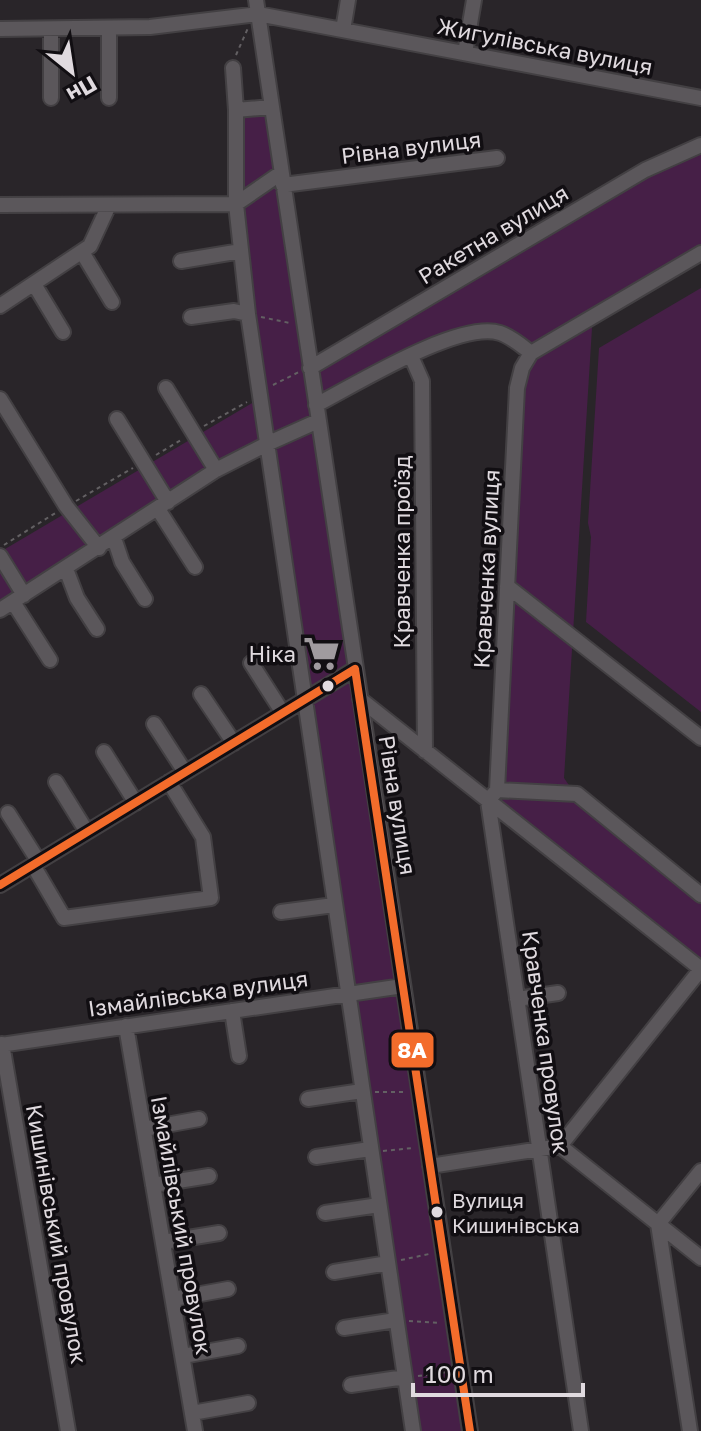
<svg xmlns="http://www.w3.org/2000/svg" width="701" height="1431" font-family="'Golos Text',sans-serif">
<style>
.green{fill:#461f47}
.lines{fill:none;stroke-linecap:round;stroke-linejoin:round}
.minor-casing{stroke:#434043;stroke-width:18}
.path{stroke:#636063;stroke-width:2;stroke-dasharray:4 4;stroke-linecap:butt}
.minor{stroke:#5b575b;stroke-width:14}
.bus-1-casing{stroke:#110e12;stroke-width:14}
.bus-1{stroke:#f36c2b;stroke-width:8}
.bus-dot{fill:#e0dadf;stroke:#110e12;stroke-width:3}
.labels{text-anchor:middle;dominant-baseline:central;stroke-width:7;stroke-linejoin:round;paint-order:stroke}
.bus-label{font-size:20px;fill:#e0dadf;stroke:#110e12;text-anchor:start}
.street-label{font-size:22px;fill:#e0dadf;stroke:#110e12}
.poi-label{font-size:22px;fill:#e0dadf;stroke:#110e12;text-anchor:end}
.line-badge{stroke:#110e12;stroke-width:3}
.badge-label{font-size:22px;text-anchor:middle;font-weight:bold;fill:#fff}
</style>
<rect width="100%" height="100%" fill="#292529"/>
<path class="green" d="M268 111 278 172 239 199 240 114Z
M701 149V248L593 312 564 778 579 800 701 900V963L502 804 522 390 527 369 537 355 483 327 313 403 467 1431H416L271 438 0 606V552L264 396 239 205 279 178 308 373 644 174Z
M701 288V712L586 622 591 537 588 523 599 348Z"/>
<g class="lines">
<defs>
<path id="minor" d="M256 0 470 1431
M0 29 150 27 258 14 701 98
M51 29V98
M109 29V98
M343 30 348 0
M465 53 474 0
M233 68 236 110V204L248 314 413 1431
M236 110 272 107
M283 185 497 158
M0 205 236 204 281 173
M82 252 112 302
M181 261 241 251
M34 284 63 332
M0 306 90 246 109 205
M191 317 234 311 248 314
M411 356 422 381 425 751
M310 368 645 170 701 145
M166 388 216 470
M0 399 66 506 99 548
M316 405C355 385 459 320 500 333 512 337 522 346 531 353
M117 419 168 502
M158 509 195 567
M114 538 122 562 145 599
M0 556 24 595
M66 569 77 598 97 629
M507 586 701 738
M13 602 50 660
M0 610 216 470 269 443 318 421
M251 663 283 713
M201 694 234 743
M360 699 701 969
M154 724 185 772
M104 752 136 803
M56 782 87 832
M497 790 577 794 701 895
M8 813 39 862
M33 865 64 918 211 898 203 837 169 782
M0 885 355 669
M281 912 334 905
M517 999 558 993
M232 1011 239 1056
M126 1026 195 1431
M2 1044 68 1431
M0 1045 403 986
M308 1099 362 1091
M144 1129 199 1119
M560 1146 701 969
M316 1157 370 1149
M430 1166 560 1146 701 1258
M153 1185 209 1176
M325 1213 379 1205
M163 1242 219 1233
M334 1272 388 1263
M173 1299 228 1289
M344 1328 396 1320
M183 1356 238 1346
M351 1385 405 1377
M192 1413 248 1403
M581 1431 488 801 497 790 517 388 522 368 531 353 701 253
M690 1431 658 1224 701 1171"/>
</defs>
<use href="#minor" class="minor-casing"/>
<path class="path" d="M236 55 248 28
M261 317 290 323
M273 385 299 372
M204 426 247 402
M156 455 181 440
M76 501 133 468
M4 545 57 512
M375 1092H404
M383 1151 413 1148
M401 1260 429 1254
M409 1321 439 1323
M418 1376 447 1372"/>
<use href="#minor" class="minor"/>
<defs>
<path id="bus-1" d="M355 669 470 1431
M0 885 355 669"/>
</defs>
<use href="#bus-1" class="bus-1-casing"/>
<use href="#bus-1" class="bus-1"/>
</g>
<defs>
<symbol id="supermarket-bare" viewBox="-9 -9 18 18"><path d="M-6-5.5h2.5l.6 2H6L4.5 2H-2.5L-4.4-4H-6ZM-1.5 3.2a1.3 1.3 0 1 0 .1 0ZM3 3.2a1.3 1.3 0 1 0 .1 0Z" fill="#a09b9f" stroke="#110e12" stroke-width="2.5" paint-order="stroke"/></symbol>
</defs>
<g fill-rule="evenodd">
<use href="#supermarket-bare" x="296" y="628" width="51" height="51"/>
</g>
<g class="bus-dot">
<circle cx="328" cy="686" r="7"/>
<circle cx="437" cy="1212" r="7"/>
</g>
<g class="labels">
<g class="bus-label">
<text x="452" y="1200">Вулиця<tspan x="452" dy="25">Кишинівська</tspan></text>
</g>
<g class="street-label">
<text transform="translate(545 46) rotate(11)">Жигулівська вулиця</text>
<text transform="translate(411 147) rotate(-7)">Рівна вулиця</text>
<text transform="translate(493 234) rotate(-31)">Ракетна вулиця</text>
<text transform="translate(401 552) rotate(-90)">Кравченка проїзд</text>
<text transform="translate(486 569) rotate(-87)">Кравченка вулиця</text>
<text transform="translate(398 805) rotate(81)">Рівна вулиця</text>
<text transform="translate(198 993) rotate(-8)">Ізмайлівська вулиця</text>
<text transform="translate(546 1042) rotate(82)">Кравченка провулок</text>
<text transform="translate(182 1225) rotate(80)">Ізмайлівський провулок</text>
<text transform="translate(57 1234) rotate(80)">Кишинівський провулок</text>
</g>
<g class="poi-label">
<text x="296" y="653">Ніка</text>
</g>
</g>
<rect class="line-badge" x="390" y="1031" width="45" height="38" rx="8" fill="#f36c2b"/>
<g class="badge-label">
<text x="412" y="1058">8А</text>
</g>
<g transform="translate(72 72) rotate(150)" stroke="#110e12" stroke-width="6" paint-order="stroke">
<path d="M0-6L14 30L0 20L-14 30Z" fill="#e0dadf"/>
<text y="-12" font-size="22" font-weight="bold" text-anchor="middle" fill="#e0dadf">Пн</text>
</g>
<path d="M413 1383v12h170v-12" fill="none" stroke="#e0dadf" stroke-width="4"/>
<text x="425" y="1383" font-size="24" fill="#e0dadf" stroke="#110e12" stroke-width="6" paint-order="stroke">100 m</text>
</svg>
